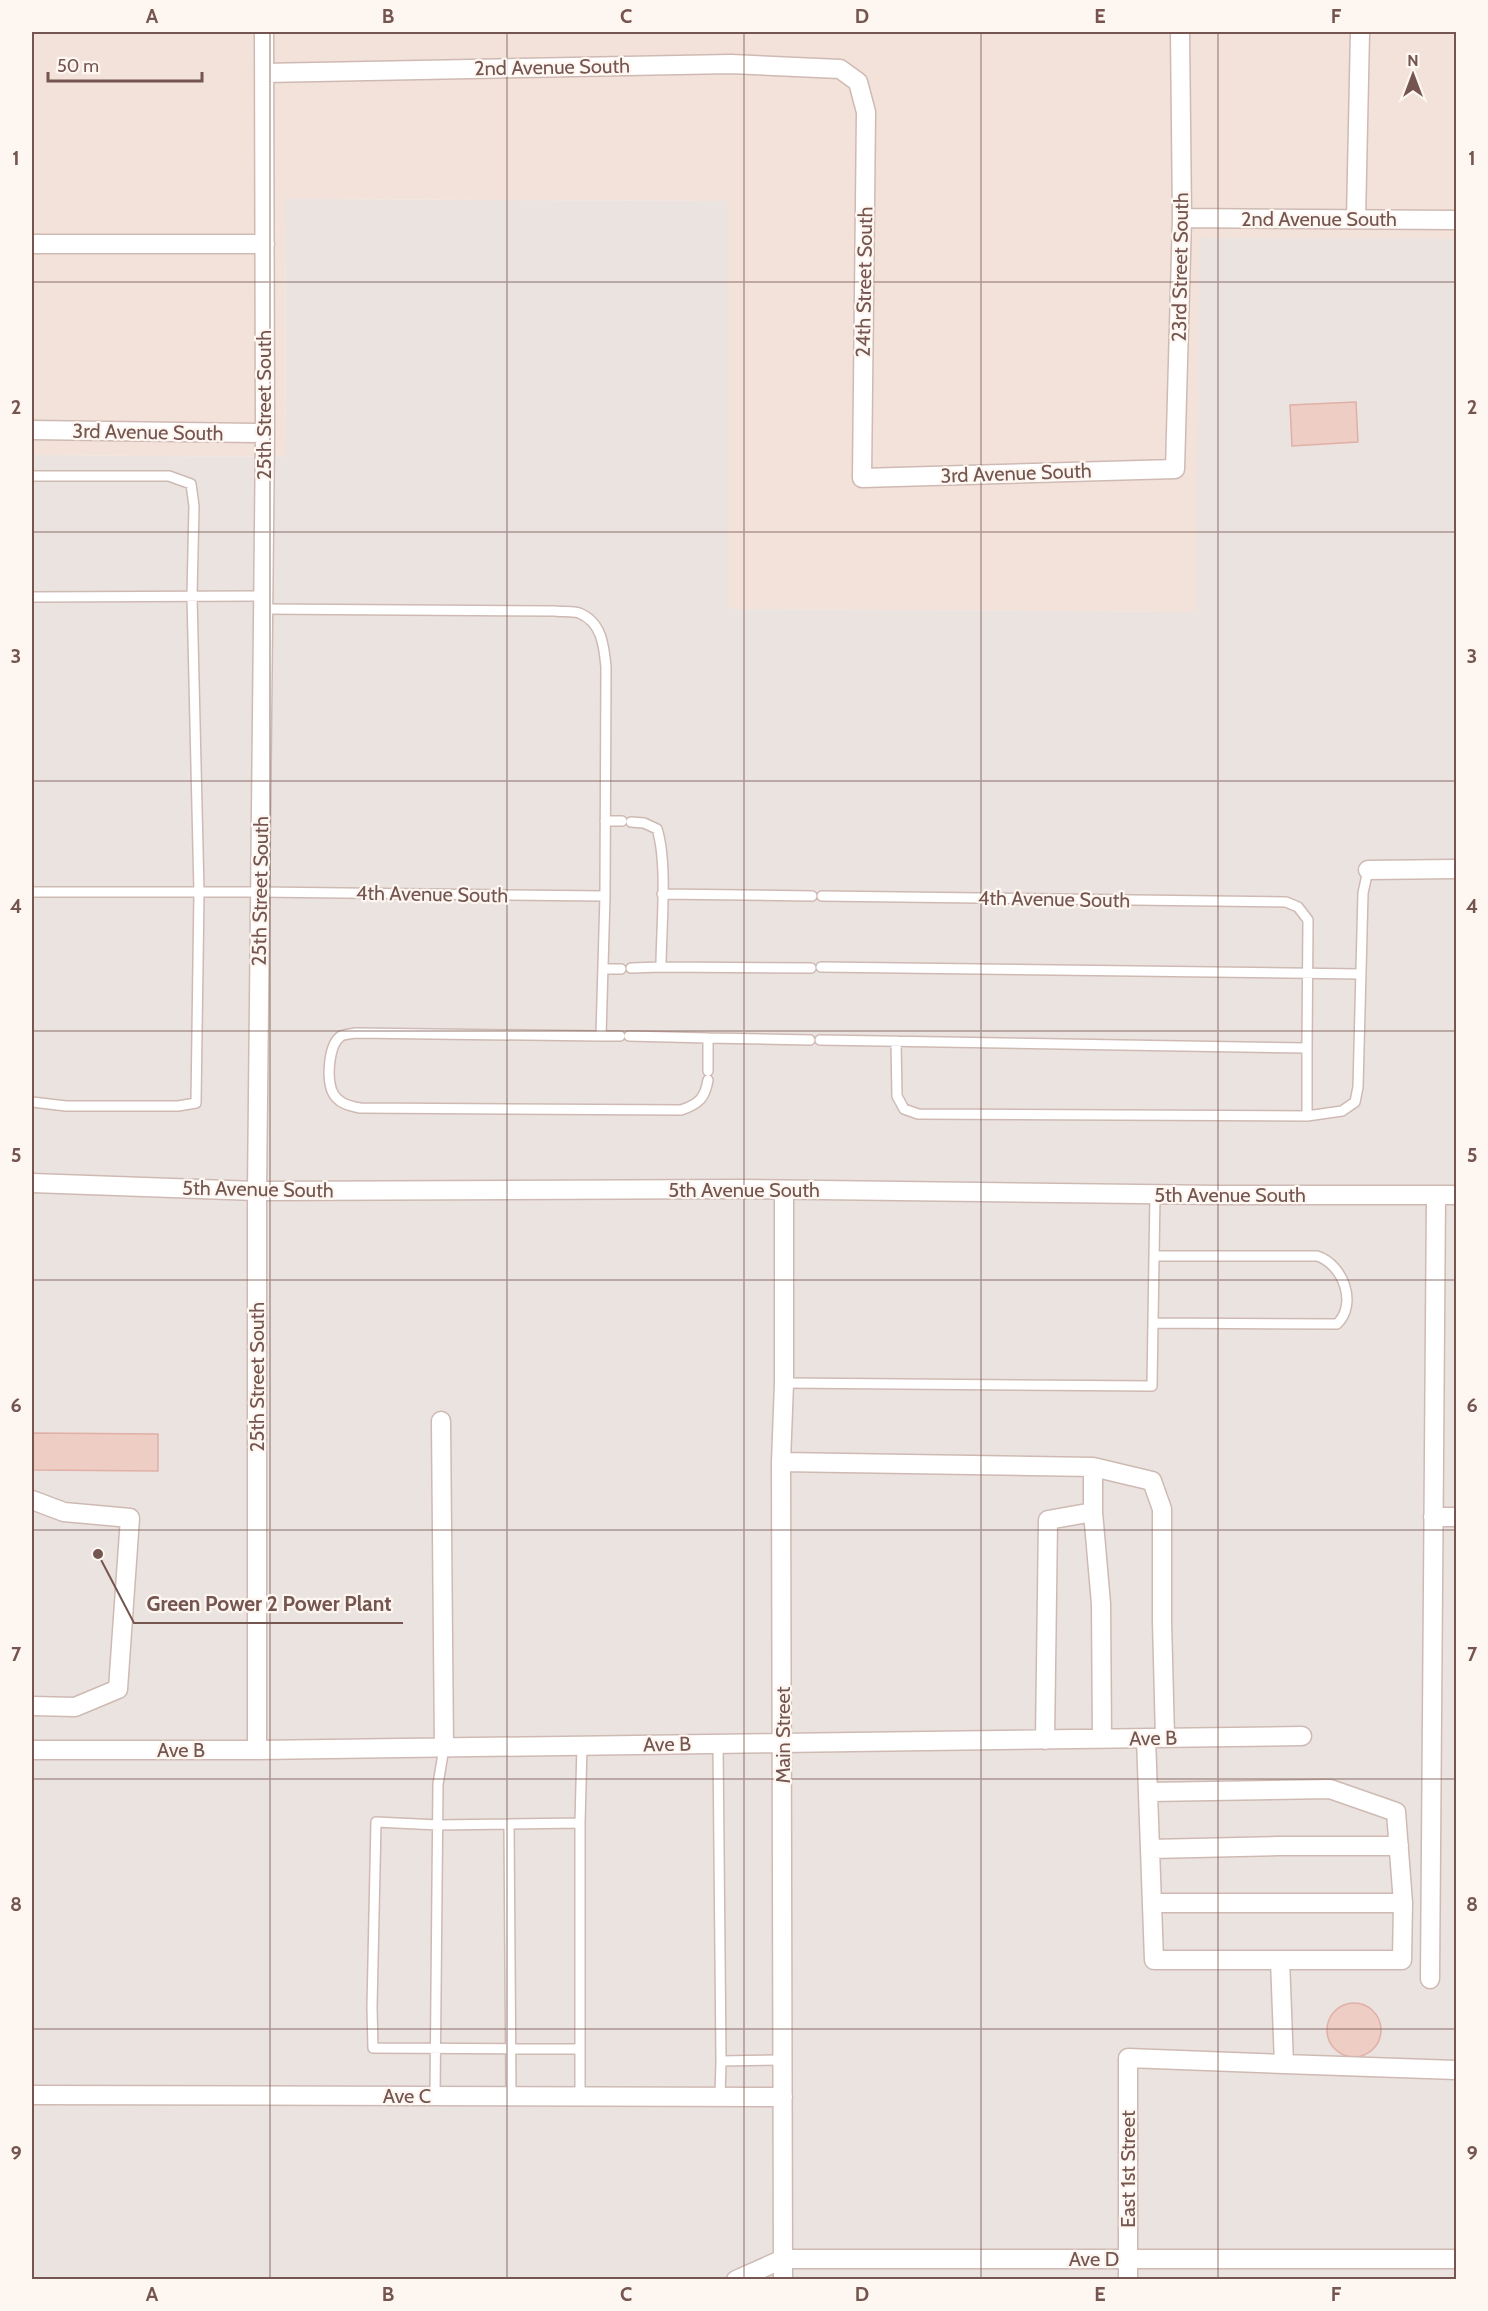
<svg xmlns="http://www.w3.org/2000/svg" width="1488" height="2311" font-family="Cabin,sans-serif">
<style>
.residential{fill:#f2e2d9}
.industrial{fill:#ebe3e0}
.building{fill:#eecdc4;stroke:#e0b0a6;stroke-width:1.5}
.lines{fill:none;stroke-linecap:round;stroke-linejoin:round}
.service-casing{stroke:#cfbab3;stroke-width:12}
.minor-casing{stroke:#cfbab3;stroke-width:21}
.service{stroke:#fff;stroke-width:9}
.minor{stroke:#fff;stroke-width:18}
.grid{fill:none;stroke:#74554f;stroke-width:1.5;stroke-opacity:0.55}
.labels{text-anchor:middle;dominant-baseline:central;stroke-width:4.5;stroke-linejoin:round;paint-order:stroke}
.street-label{font-size:20px;fill:#74554f;stroke:#fef6f1}
.leader{fill:none;stroke:#74554f;stroke-width:2}
.callout-dot{fill:#74554f;stroke:#fef6f1;stroke-width:2}
.callout-label{font-size:21px;text-anchor:middle;font-weight:bold;fill:#74554f;stroke:#fef6f1;stroke-width:4.5;stroke-linejoin:round;paint-order:stroke}
.neatline{fill:none;stroke:#74554f;stroke-width:2}
.grid-label{font-size:20px;text-anchor:middle;font-weight:bold;fill:#74554f}
</style>
<rect width="100%" height="100%" fill="#fbf1ea"/>
<path class="residential" d="M32 32H1456V239L1199 238 1198 612 728 609V201L285 199 286 457 32 455Z"/>
<path class="industrial" d="M285 199 728 201V609L1197 612 1199 238 1456 239V2279L32 2280V455L286 457Z"/>
<path class="building" d="M1356 402 1358 442 1292 446 1290 405Z
M32 1433 158 1434V1471L32 1470Z
M1327 2030a27 27 0 1 1 54 0a27 27 0 1 1-54 0Z"/>
<g class="lines">
<defs>
<path id="service" d="M32 476H169L191 484 194 506 192 596 199 892 196 1103 178 1106H66L32 1102
M32 597 263 596
M263 609 555 611C562 612 573 611 579 613 602 622 604 646 606 667L605 896 601 1036 355 1033C352 1034 345 1034 341 1036 328 1045 327 1078 332 1091 337 1103 349 1106 360 1108L681 1110C699 1104 705 1098 708 1080
M605 821H622
M32 892H260L605 896
M662 894 812 896
M822 896 1286 902 1298 907 1308 920 1307 1048
M661 967 811 968
M821 967 1360 974
M631 968 661 967C661 930 668 863 657 829L644 823 631 822
M603 969H621
M601 1036H620
M629 1036 708 1038V1071
M708 1038 810 1040
M820 1040 1307 1048V1116L918 1114 904 1109 897 1096 896 1041
M1307 1116 1342 1111 1355 1102 1358 1087 1363 893 1368 870
M1153 1323 1337 1324C1358 1304 1343 1264 1317 1256H1154
M784 1383 1152 1386 1155 1194
M718 1744 721 2061 783 2060
M580 1823V2049L373 2048 372 2007 376 1822 438 1825 580 1823 582 1746
M509 1824 511 2096
M580 2049V2096
M435 2096 438 1784 444 1748
M720 2097 721 2061"/>
<path id="minor" d="M264 73 731 64 840 69 858 82 866 112 862 478 1175 469 1182 218 1180 32
M1182 218 1456 220
M1356 219 1360 32
M32 244H265
M32 430 265 433
M1368 870 1456 869
M32 1183 257 1191 741 1189 1220 1195H1456
M441 1421 444 1748
M781 1462 1093 1467V1512L1101 1604 1102 1739
M1093 1467 1152 1481 1162 1509V1621L1165 1738
M32 1500 64 1512 130 1518 118 1689 75 1707 32 1706
M1433 1517H1456
M1146 1738 1154 1960H1402L1403 1903H1153
M1045 1740 1048 1520 1093 1512
M32 1750H257L1302 1736
M257 1750V1191L265 433 264 32
M1149 1792 1330 1789 1396 1812 1403 1903
M1151 1849 1278 1846H1399
M1430 1979 1436 1195
M1284 2064 1456 2070
M32 2095 783 2097
M736 2280 783 2259H1456
M783 2280 781 1462 784 1383V1190
M1128 2280V2058L1284 2064 1280 1960"/>
</defs>
<use href="#service" class="service-casing"/>
<use href="#minor" class="minor-casing"/>
<use href="#service" class="service"/>
<use href="#minor" class="minor"/>
</g>
<path class="grid" d="M270 32V2280M507 32V2280M744 32V2280M981 32V2280M1218 32V2280M32 282H1456M32 532H1456M32 781H1456M32 1031H1456M32 1280H1456M32 1530H1456M32 1779H1456M32 2029H1456"/>
<g class="labels">
<g class="street-label">
<text transform="translate(552 67) rotate(-1)">2nd Avenue South</text>
<text x="1319" y="219">2nd Avenue South</text>
<text transform="translate(1180 267) rotate(-89)">23rd Street South</text>
<text transform="translate(864 282) rotate(-89)">24th Street South</text>
<text transform="translate(264 405) rotate(-90)">25th Street South</text>
<text transform="translate(148 432) rotate(1)">3rd Avenue South</text>
<text transform="translate(1016 473) rotate(-2)">3rd Avenue South</text>
<text transform="translate(260 891) rotate(-89)">25th Street South</text>
<text transform="translate(432 894) rotate(1)">4th Avenue South</text>
<text transform="translate(1054 899) rotate(1)">4th Avenue South</text>
<text transform="translate(258 1189) rotate(1)">5th Avenue South</text>
<text x="744" y="1190">5th Avenue South</text>
<text x="1230" y="1195">5th Avenue South</text>
<text transform="translate(257 1377) rotate(-90)">25th Street South</text>
<text transform="translate(783 1735) rotate(-90)">Main Street</text>
<text transform="translate(1153 1738) rotate(-1)">Ave B</text>
<text transform="translate(667 1744) rotate(-1)">Ave B</text>
<text x="181" y="1750">Ave B</text>
<text x="407" y="2096">Ave C</text>
<text transform="translate(1128 2169) rotate(-90)">East 1st Street</text>
<text x="1094" y="2259">Ave D</text>
</g>
</g>
<path class="leader" d="M98 1554L134 1623H403"/>
<circle class="callout-dot" cx="98" cy="1554" r="6"/>
<g class="callout-label">
<text x="269" y="1611">Green Power 2 Power Plant</text>
</g>
<rect width="1488" height="2311" fill="none" stroke="#fef6f1" stroke-width="66"/>
<g transform="translate(1413 75)" stroke="#fef6f1" stroke-width="4.5" paint-order="stroke">
<path d="M0-4.5L10 22L0 15L-10 22Z" fill="#74554f"/>
<text y="-9" font-size="16" font-weight="bold" text-anchor="middle" fill="#74554f">N</text>
</g>
<path d="M48 72v9h154v-9" fill="none" stroke="#74554f" stroke-width="3"/>
<text x="57" y="72" font-size="18" fill="#74554f" stroke="#fef6f1" stroke-width="4.5" paint-order="stroke">50 m</text>
<rect x="33" y="33" width="1422" height="2245" class="neatline"/>
<g class="grid-label">
<text x="152" y="23">A</text>
<text x="388" y="23">B</text>
<text x="626" y="23">C</text>
<text x="862" y="23">D</text>
<text x="1100" y="23">E</text>
<text x="1336" y="23">F</text>
<text x="16" y="165">1</text>
<text x="1472" y="165">1</text>
<text x="16" y="414">2</text>
<text x="1472" y="414">2</text>
<text x="16" y="663">3</text>
<text x="1472" y="663">3</text>
<text x="16" y="913">4</text>
<text x="1472" y="913">4</text>
<text x="16" y="1162">5</text>
<text x="1472" y="1162">5</text>
<text x="16" y="1412">6</text>
<text x="1472" y="1412">6</text>
<text x="16" y="1661">7</text>
<text x="1472" y="1661">7</text>
<text x="16" y="1911">8</text>
<text x="1472" y="1911">8</text>
<text x="16" y="2160">9</text>
<text x="1472" y="2160">9</text>
<text x="152" y="2301">A</text>
<text x="388" y="2301">B</text>
<text x="626" y="2301">C</text>
<text x="862" y="2301">D</text>
<text x="1100" y="2301">E</text>
<text x="1336" y="2301">F</text>
</g>
</svg>
